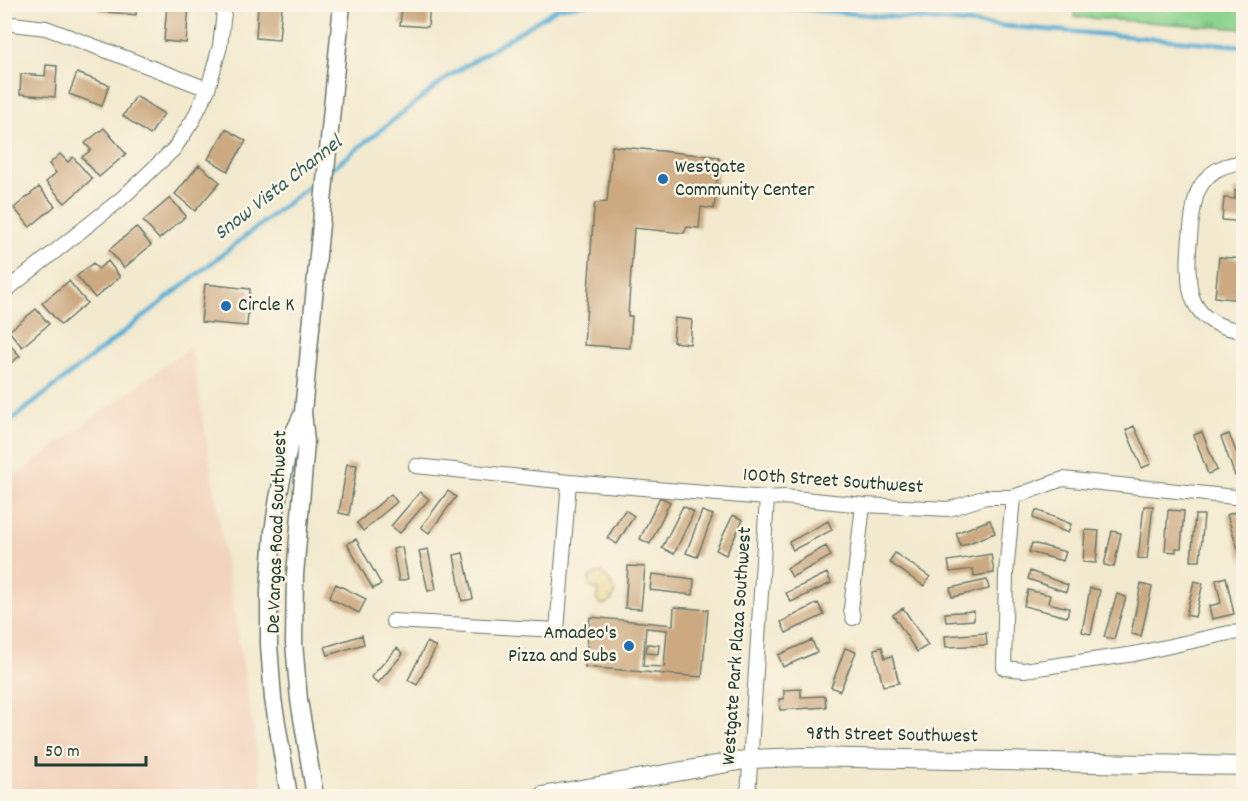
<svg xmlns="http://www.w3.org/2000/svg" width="1248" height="801" font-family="Dekko,sans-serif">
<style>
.built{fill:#f2d4be}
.sand{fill:url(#sand-dots);stroke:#868c69;stroke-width:1.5}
.park{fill:url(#park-tufts);stroke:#558861;stroke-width:1.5}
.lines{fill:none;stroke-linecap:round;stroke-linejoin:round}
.stream{stroke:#58aed4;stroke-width:4.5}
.building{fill:#cca980;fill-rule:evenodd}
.minor-casing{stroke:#69796a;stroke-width:16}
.tertiary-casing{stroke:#69796a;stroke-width:19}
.secondary-casing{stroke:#69796a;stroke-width:20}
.minor{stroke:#fff;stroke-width:14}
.tertiary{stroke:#fff;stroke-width:16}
.secondary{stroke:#fff;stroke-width:18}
.poi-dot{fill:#1f6fb2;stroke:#fcf5e5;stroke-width:2}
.labels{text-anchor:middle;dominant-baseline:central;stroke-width:5;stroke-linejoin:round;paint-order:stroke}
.poi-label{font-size:20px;fill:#1f3d34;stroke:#fcf5e5;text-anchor:start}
.street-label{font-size:20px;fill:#1f3d34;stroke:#fcf5e5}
.water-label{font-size:21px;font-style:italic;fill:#305f64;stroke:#fcf5e5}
</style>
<defs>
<pattern id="sand-dots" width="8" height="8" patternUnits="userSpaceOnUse" patternTransform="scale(1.5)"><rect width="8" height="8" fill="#eeda9e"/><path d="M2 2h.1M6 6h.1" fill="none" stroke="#ccbc89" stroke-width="1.8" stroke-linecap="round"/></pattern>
<pattern id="park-tufts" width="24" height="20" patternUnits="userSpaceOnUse" patternTransform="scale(1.5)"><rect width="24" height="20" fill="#8bd38e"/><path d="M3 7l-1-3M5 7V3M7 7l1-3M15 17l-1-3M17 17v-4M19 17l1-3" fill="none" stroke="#71ac75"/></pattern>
</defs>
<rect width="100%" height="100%" fill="#fcf5e5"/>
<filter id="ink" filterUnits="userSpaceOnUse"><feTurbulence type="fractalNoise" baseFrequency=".0167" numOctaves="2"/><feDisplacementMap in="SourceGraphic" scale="12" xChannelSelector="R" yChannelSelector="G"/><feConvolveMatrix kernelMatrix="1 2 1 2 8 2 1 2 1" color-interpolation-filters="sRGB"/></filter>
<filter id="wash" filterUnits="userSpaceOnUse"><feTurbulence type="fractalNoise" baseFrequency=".008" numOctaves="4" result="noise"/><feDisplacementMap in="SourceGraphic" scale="24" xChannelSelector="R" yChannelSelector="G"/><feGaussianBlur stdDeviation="1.35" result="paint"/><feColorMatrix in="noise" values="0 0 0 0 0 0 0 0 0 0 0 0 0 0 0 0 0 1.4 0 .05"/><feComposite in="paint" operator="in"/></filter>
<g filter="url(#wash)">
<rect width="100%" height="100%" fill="#f2e9ce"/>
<path class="built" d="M191 346 264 796H5V483Z"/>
<path class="sand" d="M602 572 611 583 615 593C612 601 610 604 601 605L596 599 599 594 598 590 590 587 589 577Z"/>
<path class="park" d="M1075 5H1243V29L1074 17Z"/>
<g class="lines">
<path class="stream" d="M739 4 1244 46
M912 18 967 4
M330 170 448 77 558 8 587 4
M4 426 321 177"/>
</g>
<g id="blocks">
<path class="building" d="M100 4H136V15L99 11Z
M167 4 189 6 186 43 164 41Z
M258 4 282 6 279 40 256 38Z
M402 4H430L428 27 400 25Z
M46 65 57 66 55 97 20 94 21 74 45 76Z
M77 73 109 85 102 106 69 94Z
M136 96 164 114 150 135 123 116Z
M104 128 126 154 99 177 82 157 91 150 85 143Z
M226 129 246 141 228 171 208 159Z
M612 146 719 157 714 209 701 207 699 228 687 227 684 233 634 228 628 316H632L630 348 584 345 594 209 595 203 607 202Z
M60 154 68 162 73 157 92 179 65 203 46 182 56 173 49 164Z
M199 165 220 182 195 211 175 194Z
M39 187 55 206 30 227 14 208Z
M1235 190H1244V222L1222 220 1224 198 1235 199Z
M170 198 186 216 159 239 143 221Z
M136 227 151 245 124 268 109 250Z
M1219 257 1244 259 1241 300 1215 297Z
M108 261 120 277 95 298 77 276 93 263 98 269Z
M69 281 87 303 61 325 42 303Z
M205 284 250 289 247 326 201 322Z
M36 309 49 324 22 347 9 331Z
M675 318 692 320 690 344 673 342Z
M4 338 20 356 4 368Z
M1134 426 1151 464 1142 468 1126 430Z
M1202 432 1217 470 1208 474 1194 435Z
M1229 434 1244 471V472L1235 476 1221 437Z
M347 464 357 465 349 515 339 513Z
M448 491 456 497 429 533 421 527Z
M420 492 429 499 400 533 391 526Z
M391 494 397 502 363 531 357 523Z
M660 497 670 502 650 544 640 539Z
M683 506 694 512 674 554 662 548Z
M1144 506H1153L1147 559 1138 558Z
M625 510 634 516 617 544 607 538Z
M1036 510 1071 524 1068 533 1033 518Z
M1168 510 1184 511 1181 548H1176V552L1165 551Z
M702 511 713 515 697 557 686 553Z
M1237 511 1244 529 1243 564 1227 515Z
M733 515 743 520 726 555 716 550Z
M1195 515H1204L1200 561H1191Z
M990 520 995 533 961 546 956 533Z
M828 521 832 530 793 550 789 542Z
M1085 530 1099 531 1096 563 1083 562Z
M1112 531 1121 533 1114 567 1104 565Z
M356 539 381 584 373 589 347 544Z
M1032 543 1066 552 1063 561 1029 552Z
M826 546 831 556 792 577 787 568Z
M402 547 408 579 399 581 393 549Z
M428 549 436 589 428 591 419 551Z
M463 553 473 599 462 601 454 555Z
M895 553 930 577 924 586 889 562Z
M991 554 994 573 974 576 973 569 950 572 948 561Z
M628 566 645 567 641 609 625 608Z
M1030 571 1068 585 1066 592 1028 579Z
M827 573 831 583 791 602 786 593Z
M652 574 694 579 693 595 650 590Z
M1226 577 1234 614 1212 619 1209 606 1221 603 1216 580Z
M987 580 989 589 952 597 950 588Z
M1194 581 1203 583 1195 617 1186 615Z
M336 584 366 599 359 613 329 598Z
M1141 584 1152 587 1141 636 1131 634Z
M1090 588 1100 590 1091 634 1082 632Z
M1028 590 1050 595 1048 603 1069 608 1067 617 1024 606Z
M1117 594 1126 597 1114 639 1104 637Z
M818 603 824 615 786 633 781 622Z
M674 607 708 610 702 677 585 667 590 617 673 625ZM646 628 667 630 664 667 643 666Z
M903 608 928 645 917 652 893 615Z
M974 611V620L946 622 945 613Z
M986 633 987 645 946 647 945 636Z
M362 635 364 644 328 655 325 647Z
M812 640 817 652 783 667 778 655Z
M427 642 436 647 417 685 408 680Z
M647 644 659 645 658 654 646 653Z
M882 647 885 658 892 656 899 683 883 686 874 649Z
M397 648 403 654 378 683 371 677Z
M845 648 856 652 840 691 831 687Z
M801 689V697L825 696 826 707 780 710 779 699H784V690Z
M1244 707V740H1241L1237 708Z"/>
</g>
</g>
<g filter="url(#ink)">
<use href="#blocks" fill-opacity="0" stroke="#69796a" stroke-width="1.5"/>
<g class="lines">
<defs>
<path id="minor" d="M4 23 46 28 208 89
M1244 163C1224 163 1208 172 1199 189 1192 201 1187 260 1189 275 1189 287 1192 301 1199 310 1209 323 1228 329 1244 331
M4 292 121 199 174 149 193 120 208 89 220 46 225 4
M416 466 569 482 767 498 784 497 863 505 949 509 986 497H1013L1063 479 1244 498
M1013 497 1006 574 1004 668 1024 670 1134 654 1229 633 1244 632
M853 618 851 609 863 505
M393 621 557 630 569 482
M748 796 767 498"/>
<path id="tertiary" d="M289 796 273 699 269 645V591L273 532 278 498 291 438 303 413
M315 796 299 700 294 643 295 575 306 442 303 412 342 4"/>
<path id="secondary" d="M542 796 750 759 806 757 1244 766"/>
</defs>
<use href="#minor" class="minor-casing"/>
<use href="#tertiary" class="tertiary-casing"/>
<use href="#secondary" class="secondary-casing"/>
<use href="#minor" class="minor"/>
<use href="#tertiary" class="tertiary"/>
<use href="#secondary" class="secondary"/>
</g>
</g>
<g class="poi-dot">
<circle cx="663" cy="179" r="6"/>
<circle cx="226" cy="306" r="6"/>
<circle cx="629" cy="646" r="6"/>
</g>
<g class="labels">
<g class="poi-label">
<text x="675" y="168">Westgate<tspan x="675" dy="23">Community Center</tspan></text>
<text x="238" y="306">Circle K</text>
<text x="617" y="634" text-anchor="end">Amadeo's<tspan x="617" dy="23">Pizza and Subs</tspan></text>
</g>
<g class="street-label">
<text transform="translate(833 482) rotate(4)">100th Street Southwest</text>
<text transform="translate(278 532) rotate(-88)">De Vargas Road Southwest</text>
<text transform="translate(738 646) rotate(-86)">Westgate Park Plaza Southwest</text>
<text transform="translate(892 736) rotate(1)">98th Street Southwest</text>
</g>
<g class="water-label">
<text transform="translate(279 189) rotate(-38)">Snow Vista Channel</text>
</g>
</g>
<rect width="1248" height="801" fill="none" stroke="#fcf5e5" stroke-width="24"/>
<path d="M36 756v9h110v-9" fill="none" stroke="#1f3d34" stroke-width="3"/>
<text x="45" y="756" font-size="18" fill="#1f3d34" stroke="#fcf5e5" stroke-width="4.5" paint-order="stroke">50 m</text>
</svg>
